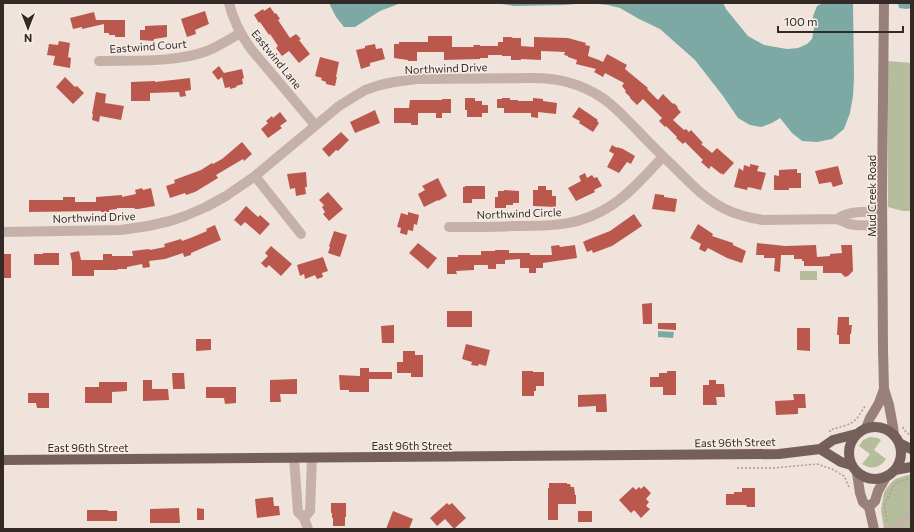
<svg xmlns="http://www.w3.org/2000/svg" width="914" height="532" font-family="Commissioner,sans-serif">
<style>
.green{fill:#b6bd9c}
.water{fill:#7da9a5}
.building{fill:#bb584d}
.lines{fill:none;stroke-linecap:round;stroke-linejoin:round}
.path{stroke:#b19b92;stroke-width:1.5;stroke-dasharray:2 2;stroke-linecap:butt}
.lane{stroke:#c6b1a8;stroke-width:5}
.street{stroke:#c6b1a8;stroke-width:10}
.secondary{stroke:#99817a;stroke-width:10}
.primary{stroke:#745f5a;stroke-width:10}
.labels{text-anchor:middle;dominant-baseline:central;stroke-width:3;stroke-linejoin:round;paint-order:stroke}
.street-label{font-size:11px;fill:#332a28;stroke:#f7ede7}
</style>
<rect width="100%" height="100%" fill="#efe3db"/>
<path class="green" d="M888 61 911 63V211H903L888 207Z
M800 271H817V280H800Z
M870 437 878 438 881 440 874 450 886 459C880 468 871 470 862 464L870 454 859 446 863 440Z
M911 474V529H884L881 510 884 492 890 484 895 479Z"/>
<path class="water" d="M329 3H401L380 11 355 27H344L336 17Z
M495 3H723L726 9 748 36 764 45 787 49 798 48 807 44 812 39 814 29 813 16 817 6 823 3H853L854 77 853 96 850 113 844 129 832 139 817 142 802 141 792 133 780 118 772 123 761 127 750 125 738 118 723 96 695 60 660 29 639 19 620 8 608 5 588 3 564 5 514 6Z
M898 3H911V8L907 9 899 8Z
M658 331 674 332 673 338 658 337Z"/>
<path class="building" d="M270 7 275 14 276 13 280 19 278 20 290 38 296 34 301 39 299 40 310 54 299 63 289 51 282 56 276 48 278 46 270 34 269 35 260 22 259 23 254 15 263 9 264 11Z
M205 11 209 24 195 30 196 34 187 37 181 19Z
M94 12 96 20H125V37H115V35H109V33H104V24L82 29V27L73 29 70 18Z
M167 25V37L154 39V41L140 40V30H145V26Z
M428 36H452V47H474L473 45H480V46H498V42H503V37H511L513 38H521V46L534 47V37L568 38 586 43 585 45 590 46 588 56 599 60 603 62 607 54 627 65 625 69 648 88 647 89 658 100 663 94 673 104 674 103 677 106 678 109 681 112 673 120 684 130 686 129 689 132 691 130 703 143 701 144 712 153 717 148 734 163 723 175 722 173 721 174 711 166 709 169 701 162 703 160 685 142 683 144 676 138 677 137 666 126 665 127 659 121 662 118 643 99 637 105 630 98V97L625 92 626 91 622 86 624 83 605 73 603 77 594 72 596 69 576 64 577 60 568 57V56L564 55 565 52 541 51V60L521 59V60H511V56H502V55H488V58H480V59L444 60V52H417V61H408V60L394 58V44H399V42H428Z
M59 41 70 43 68 57 71 58 70 68 53 65 55 56 47 55 49 44 58 45Z
M375 44 376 49 382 48 385 59 370 63V66L361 69 356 50 365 48V46Z
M320 57 339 62 336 77H337L335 86 326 84V82L321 80 322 78 315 76Z
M219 66 224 73 242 69 244 78 242 79 243 84 236 86 237 87 230 89V87L225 88 222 77 218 80 212 72Z
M65 77 75 87 77 86 84 93 73 104 56 87Z
M190 78 191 90 185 91 186 96 180 97 179 92 150 93V101H131V82L155 81V82Z
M96 92 106 94 105 103 124 106 121 120 100 116 99 122 92 120 93 114H92Z
M465 98H475V101H482V105H488V113H482V117H467V110H465Z
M502 98H510V100H518V101H533V98L543 99V101L557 103 556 114 538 112V118L531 117V113H504V108H497V99H502Z
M442 99H451V113H442V118H436V113H418V125H411V123H394V108H409L410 100H442Z
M579 107 598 120 597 121 599 123 593 132 579 123 580 121 572 117Z
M375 110 380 123 355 133 350 122Z
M280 112 287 121 280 126 282 128 268 138 261 129 268 123 266 121 272 116 273 118Z
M341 132 349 140 338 151 336 150 329 157 322 149Z
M242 142 252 154 244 161 243 159 238 162 216 175 218 178 195 192 186 195 185 193 170 198 166 186 175 183 174 180 201 170 212 163 213 164 222 159Z
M612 145 617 148V147L623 149 635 156 631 164 627 162 619 173 607 167 614 154 609 151Z
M750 164 759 166 757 171 766 173 761 190 748 187 747 190 734 187 739 168 743 171 744 165 750 167Z
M838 166 843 184 833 187 831 182 819 184 815 171Z
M797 169V173H801V188H789V190H774V175L779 176V170Z
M306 172 307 187H305L306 194 296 196 295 188 290 189 287 174Z
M585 173 587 178 592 175 594 178 597 177 602 186 594 190 595 192 576 201 568 188 581 181 579 176Z
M438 178 447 196 438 201V200L424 207 418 194 425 190 422 186Z
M465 186H485V199H472V203H463V187H465Z
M538 186H546V190H552V196H556V207L533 206V190H538Z
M142 188 143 190 151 188 155 206 138 209H135L134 208H117V209L109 210V212H101V211L29 212V200H63V197H75V202H96V197L122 195V197L136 194 135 190Z
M504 190 519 191V203H513V205H506V208H495V197H498V191H504Z
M328 192 343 209 329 221 323 214 325 212 322 207 324 205 319 200Z
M655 194 664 195V197L677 199 675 212 652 209Z
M246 206 258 217 260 215 270 224 260 235 245 222 241 226 234 220Z
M408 212 419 215 417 225 414 224 413 231 408 230 407 235 400 233 401 228 397 227 401 213 408 215Z
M634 214 642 226 612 246 593 253 592 250 587 252 583 242 587 240 610 231Z
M698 224 713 234 712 236 733 243V245L746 251 742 263 727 258 708 248 705 252 699 249 701 244 690 238Z
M215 225 221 240 191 253V255L184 257 183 253 165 259 149 261 150 267 143 268 142 264 127 267V269H118L117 270H94V276H72V262L70 253 79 251 81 260H103V254H112V256H133L132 251 149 249 150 250 165 247 164 244 181 239 182 241 193 237 207 231 206 229Z
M334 231 347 235 340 257 328 253 330 247 329 246Z
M418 243 437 258 428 269 409 253Z
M757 243 785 246 816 245 817 257 830 256V254L842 253 841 245H852L853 271 848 276 845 277 841 273H823V266H804V261H802V259H794V255H781L780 272 774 271 775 258H764V255H756Z
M559 245 560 247 575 245 577 258 543 263V268H536V273H529V268H520V259L505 260V264H496V269H488V265H474V270L456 271 457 274H447V257H458V255H481V251H495V250H509V253H530V255H552L551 246Z
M271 246 292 264 281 276 269 265 266 268 261 263 268 256 265 253Z
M43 253H59V265H34V254H43Z
M3 254H11V278H3Z
M323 257 328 271 322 273 323 277 317 279 315 275 305 279 304 274 300 276 297 265Z
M652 303V324H643L642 304Z
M447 311H472V327H447Z
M838 317H849V325H852L851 334H850V344H839V335H837Z
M658 323H676V330L658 329Z
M394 325V343H382L381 326Z
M797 328H810V351L797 350Z
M196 339H211V350L196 351Z
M466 344 490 350 486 366 479 364 478 366 471 365 472 362 462 359Z
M403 351H415V355H423V377H411V373H397V362H403Z
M360 368H369V372H392V379H369V392H349V390H340L339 375 360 376Z
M522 371H533V372H544V386H536V391H534V396H522Z
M667 371H676V395H663V387H650V377H659V373H667Z
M172 373H184L185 389H173Z
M297 379V394H280L281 402H270V380Z
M143 380H152V389H168L169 400 143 401Z
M709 380H716V384H724L725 397H716L717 405H703V385H709Z
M99 382H127V391L112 392V403H85V387H99Z
M206 387H236V403L225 404 224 398H206Z
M28 393H49V408H37L36 403H28Z
M606 394 607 412H596V406L578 407V395Z
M793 394H805L806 408H798V414L776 415 775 401 794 400Z
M549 483H567V484H570L571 487H574L575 495H576V504H558V520H548V488H549Z
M644 486 651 493 646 499 649 502 646 506 650 509 641 518 634 510 631 513 619 500 633 487 636 490 639 487 641 489Z
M742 488H755V507H747L746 505H726V494H734V492H742Z
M273 497 274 506H279L280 515 257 518 255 499Z
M331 503H346V517H345V526H333V518H332V513H331Z
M447 503 449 505 452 503 466 518 454 529 445 519 437 526 430 518Z
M179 508 180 523H150V509Z
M197 508 204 509V520H197Z
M87 510H108V511H117V521H87Z
M393 511 413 519 409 529H386Z
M578 511H592V522H578Z"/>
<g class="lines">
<path class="path" d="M903 427 904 430 911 436
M830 432V430C838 427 848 426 854 421 859 417 862 410 866 405
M737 468H773L817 464 832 469 844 476 849 487
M887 521 885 511V503L894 485 898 482 911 478"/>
<path class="lane" d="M886 529 897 527 907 517"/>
<path class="street" d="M229 3C233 20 241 35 251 49L315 125
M99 61C135 60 174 63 207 51 219 46 230 39 240 33
M255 176 301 234
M837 219C850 210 867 212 882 212
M449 227C470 227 492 227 513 226 551 226 579 227 612 205 632 192 647 173 663 157
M3 232 121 230 148 226 170 221 185 216 206 207 226 196 255 176 339 106 365 90 380 85 394 82 417 79 534 78C557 78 581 84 601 97 615 106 627 120 639 132 652 146 666 159 680 173 694 187 707 200 725 209 737 215 750 218 763 220L837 219 849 224 855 225 882 226
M294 458 298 512 304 518 308 529
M304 518 310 511 312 458"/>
<path class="secondary" d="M884 3 882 194 883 350 884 389 889 405 893 427 894 435
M866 428 870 418 879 403 884 389
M857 473 860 493 863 502 869 507 874 529
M869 507 875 501 878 491 886 477"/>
<path class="primary" d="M849 453a26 26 0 1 1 52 0a26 26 0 1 1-52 0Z
M899 443 911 449
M820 449 841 462 851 465
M3 460 779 454 820 449 833 440 856 434
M895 470 911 467"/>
</g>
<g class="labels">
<g class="street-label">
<text transform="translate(148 46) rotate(-4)">Eastwind Court</text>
<text transform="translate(277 59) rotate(51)">Eastwind Lane</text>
<text transform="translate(446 68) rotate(-2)">Northwind Drive</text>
<text transform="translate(871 196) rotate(-90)">Mud Creek Road</text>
<text transform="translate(519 213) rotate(-2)">Northwind Circle</text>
<text transform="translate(94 217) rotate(-2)">Northwind Drive</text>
<text transform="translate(735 442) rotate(-1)">East 96th Street</text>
<text x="412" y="445">East 96th Street</text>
<text x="88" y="447">East 96th Street</text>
</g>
</g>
<rect width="914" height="532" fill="none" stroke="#332a28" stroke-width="8"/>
<g transform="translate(28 28) rotate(180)" stroke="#f7ede7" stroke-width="3" paint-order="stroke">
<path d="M0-3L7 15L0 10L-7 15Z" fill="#332a28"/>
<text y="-6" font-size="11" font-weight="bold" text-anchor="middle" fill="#332a28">N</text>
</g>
<path d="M778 26v6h125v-6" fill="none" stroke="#332a28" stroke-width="2"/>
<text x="784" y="26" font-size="12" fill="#332a28" stroke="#f7ede7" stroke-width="3" paint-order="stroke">100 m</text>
</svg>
